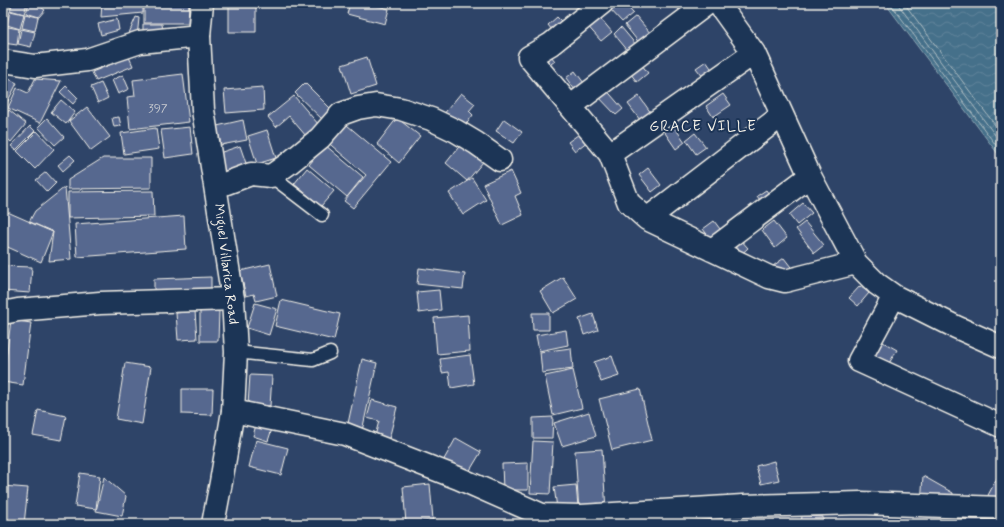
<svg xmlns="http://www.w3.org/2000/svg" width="1004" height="527" font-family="Mynerve,sans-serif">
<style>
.water{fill:url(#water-waves);stroke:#8aa3b0}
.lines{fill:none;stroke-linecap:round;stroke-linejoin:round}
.shore{stroke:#aebdc2;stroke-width:1}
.building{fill:#56678f;stroke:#f4f1e8}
.lane-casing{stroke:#f4f1e8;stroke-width:15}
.street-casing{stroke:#f4f1e8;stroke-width:25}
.secondary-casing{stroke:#f4f1e8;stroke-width:25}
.lane{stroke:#1d3557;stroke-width:12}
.street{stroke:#1d3557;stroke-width:22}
.secondary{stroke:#1d3557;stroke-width:22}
.labels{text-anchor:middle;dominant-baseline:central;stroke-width:4;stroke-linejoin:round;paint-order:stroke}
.number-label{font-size:12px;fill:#ccced2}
.street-label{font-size:14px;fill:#f4f1e8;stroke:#1d3557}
.neighbourhood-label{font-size:15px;letter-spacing:1px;fill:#f4f1e8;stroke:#1d3557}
</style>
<defs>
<pattern id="water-waves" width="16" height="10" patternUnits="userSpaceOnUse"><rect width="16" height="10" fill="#446f8a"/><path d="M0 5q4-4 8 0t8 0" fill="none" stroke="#60849a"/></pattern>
</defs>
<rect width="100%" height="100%" fill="#2e4468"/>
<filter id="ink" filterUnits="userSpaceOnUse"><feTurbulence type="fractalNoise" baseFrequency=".025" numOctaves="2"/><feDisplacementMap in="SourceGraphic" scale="8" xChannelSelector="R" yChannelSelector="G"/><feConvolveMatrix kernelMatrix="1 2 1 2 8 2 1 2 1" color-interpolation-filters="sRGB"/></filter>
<g filter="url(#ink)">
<path class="water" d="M885 3H1001V158Z"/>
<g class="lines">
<path class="shore" d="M890 3 1001 152
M897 3 1001 143
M904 3 1001 133"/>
</g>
<path class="building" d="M13 3H27L24 14 10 10Z
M29 3H35L45 10 39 17 26 13Z
M102 3H143V13L101 17Z
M144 3H189L188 23H144Z
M229 3H256V32H229Z
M350 3H366L389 9 385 24 347 14Z
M615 3H624L633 13 622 22 609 8Z
M674 3H692L685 18Z
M10 11 24 14 20 29 7 25Z
M596 13 612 32 601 41 585 23Z
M25 14 38 17 35 31 22 28Z
M636 16 651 34 640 44 625 25Z
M136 17 139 18 137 38 126 40Z
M557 17 566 26 556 35 548 25Z
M117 19 119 30 101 35 98 24Z
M143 24H162L163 31 143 38Z
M3 26 19 29 17 45 3 43Z
M621 27 637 46 629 52 614 34Z
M21 29 35 32 31 47 18 44Z
M547 51 555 61 543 70Z
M129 57 133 66 96 81 92 72Z
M367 57 376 86 351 94 342 65Z
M639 61 648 73 637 82 627 69Z
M706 61 716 75 707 82 696 68Z
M575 71 587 87 578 94 566 78Z
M183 74 189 122 130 129 127 97 135 96 133 80Z
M123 75 129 89 118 94 112 80Z
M3 76 17 83 5 107 3 106Z
M35 79 61 81 40 123 8 108 17 88 28 93Z
M101 83 108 98 98 103 91 87Z
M305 83 334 112 324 121 295 93Z
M66 86 78 98 73 104 60 92Z
M263 87 264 110 226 113 224 90Z
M604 87 623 109 616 115 596 94Z
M461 93 475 104 469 111 473 115 465 126 443 115Z
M723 94 731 105 713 117 706 106Z
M294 96 319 125 306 136 289 116 276 127 268 117Z
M639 96 656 120 646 128 628 104Z
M61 100 75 112 66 124 51 112Z
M87 107 110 137 91 151 69 121Z
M9 110 26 124 11 142 3 135V118Z
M119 117 121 126 114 127 112 118Z
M47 118 64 137 55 145 38 127Z
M397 118 420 136 399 163 377 144Z
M504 119 522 132 514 143 496 131Z
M243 120 247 140 221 145 217 126Z
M341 120 391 162 353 208 344 201 366 175 325 140Z
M670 121 685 142 676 149 661 127Z
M30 126 35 131 16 150 11 146Z
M190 127 193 154 165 158 161 130Z
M156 128 159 149 124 154 121 133Z
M267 130 276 158 257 164 248 136Z
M37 131 54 149 35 169 17 151Z
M582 132 588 141 575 151 568 142Z
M695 133 706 147 696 154 686 140Z
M462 143 483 162 467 181 446 163Z
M325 145 363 177 347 197 309 165Z
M240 146 248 169 226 176 219 153Z
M70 155 75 160 63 171 58 165Z
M103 158H151V188L68 189V180Z
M307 168 334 191 321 206 294 184Z
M648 168 661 185 652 192 639 175Z
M511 171 521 193 515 196 523 215 502 225 483 184Z
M46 172 56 183 47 192 36 180Z
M472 178 486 200 463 215 449 193Z
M65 187 71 259 49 261 53 232 29 222 35 211Z
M766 190 774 201 765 207 757 196Z
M153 191 154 216 68 218V192Z
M803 203 812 213 797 225 789 215Z
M3 210 53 232 41 262 3 245Z
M184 216 186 249 77 257 75 224Z
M714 221 726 237 715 245 703 229Z
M774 221 787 238 775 248 762 230Z
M805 222 824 245 814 253 796 229Z
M739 238 748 248 737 258 727 247Z
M784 258 794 271 783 280 773 266Z
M270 264 277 296 256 301 254 294 246 296 240 271Z
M3 266 32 267 30 293 3 291Z
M419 268 465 274 463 289 417 284Z
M211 277V291L154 293V279Z
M563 277 577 299 553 313 540 291Z
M860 286 869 293 858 306 849 298Z
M439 290 441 310 419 313 417 292Z
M281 300 340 314 334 340 275 326Z
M255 303 277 309 269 335 247 328Z
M200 310 219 311 218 341H200Z
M195 311 197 339 178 340 176 313Z
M532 313H549V330H533Z
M593 314 598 330 584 335 579 319Z
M468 315 470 351 437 354 434 318Z
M11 320 31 323 23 385 3 382Z
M566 330 568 345 539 351 536 335Z
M874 337 897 350 888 365 866 353Z
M571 348 573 369 542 373 540 352Z
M470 355 474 384 451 388 449 372 442 373 440 359Z
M612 356 619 376 601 382 594 362Z
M362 359 377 363 362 431 347 428Z
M125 363 151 367 142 424 116 419Z
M573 370 582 408 553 415 545 376Z
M250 375 272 376 270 406 248 405Z
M182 389H213L212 415 182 414Z
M640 389 652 440 612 450 599 399Z
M372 400 397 407 389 439 375 436 379 421 367 418Z
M38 410 66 416 61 440 33 435Z
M589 412 596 436 562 446 554 423Z
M553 417 552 438H533V418Z
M257 421 273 426 268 441 253 436Z
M456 438 481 452 466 477 442 463Z
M256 440 288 448 281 475 249 467Z
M533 441 553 442 550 494 530 493Z
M602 449 606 510 579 512 575 451Z
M774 461 779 480 761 484 756 466Z
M528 463V490H503L502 464Z
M1001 471V500L987 497Z
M80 473 100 476 96 509 75 506Z
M923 476 953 493 952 505 921 503Z
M104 477 126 496 122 516 96 511Z
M430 484 433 520 406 523 403 487Z
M576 485 578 506 557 508 554 487Z
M3 486 28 488 24 524H3Z
M802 516 823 517V524H801Z"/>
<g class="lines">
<defs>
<path id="lane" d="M271 176 322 215
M236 352 313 360 330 353"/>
<path id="street" d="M602 3 551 44 529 57 610 154 629 203 647 219 769 277 785 281 856 263 877 284 894 296 956 327 1001 347
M718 3 754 53 810 176 856 263
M3 61 35 66 87 60 140 42 199 36
M571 106 708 3
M610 154 754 53
M216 187 251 174 271 176 288 164 320 138 341 114 358 108 376 105 401 109 431 119 456 131 476 143 500 160
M647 219 781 116
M712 250 810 176
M894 296 859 361 1001 426
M3 313 18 310 100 303 233 299
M233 411 345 434 458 478 542 515 581 516 743 506 861 503 1001 508"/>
<path id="secondary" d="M202 3 199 36 203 110 233 299 236 352 233 411 221 482 213 524"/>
</defs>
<use href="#lane" class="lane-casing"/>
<use href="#street" class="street-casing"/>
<use href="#secondary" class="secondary-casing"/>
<use href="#lane" class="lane"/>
<use href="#street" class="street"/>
<use href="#secondary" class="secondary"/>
</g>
</g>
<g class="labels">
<g class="number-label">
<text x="158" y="109">397</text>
</g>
<g class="street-label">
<text transform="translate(226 264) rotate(83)">Miguel Villarica Road</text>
</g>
<g class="neighbourhood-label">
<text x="703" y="127">GRACE VILLE</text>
</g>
</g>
<rect width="1004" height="527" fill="none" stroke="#1d3557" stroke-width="16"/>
<rect x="8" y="8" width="988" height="511" fill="none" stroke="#f4f1e8" stroke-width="1.5" filter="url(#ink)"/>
</svg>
